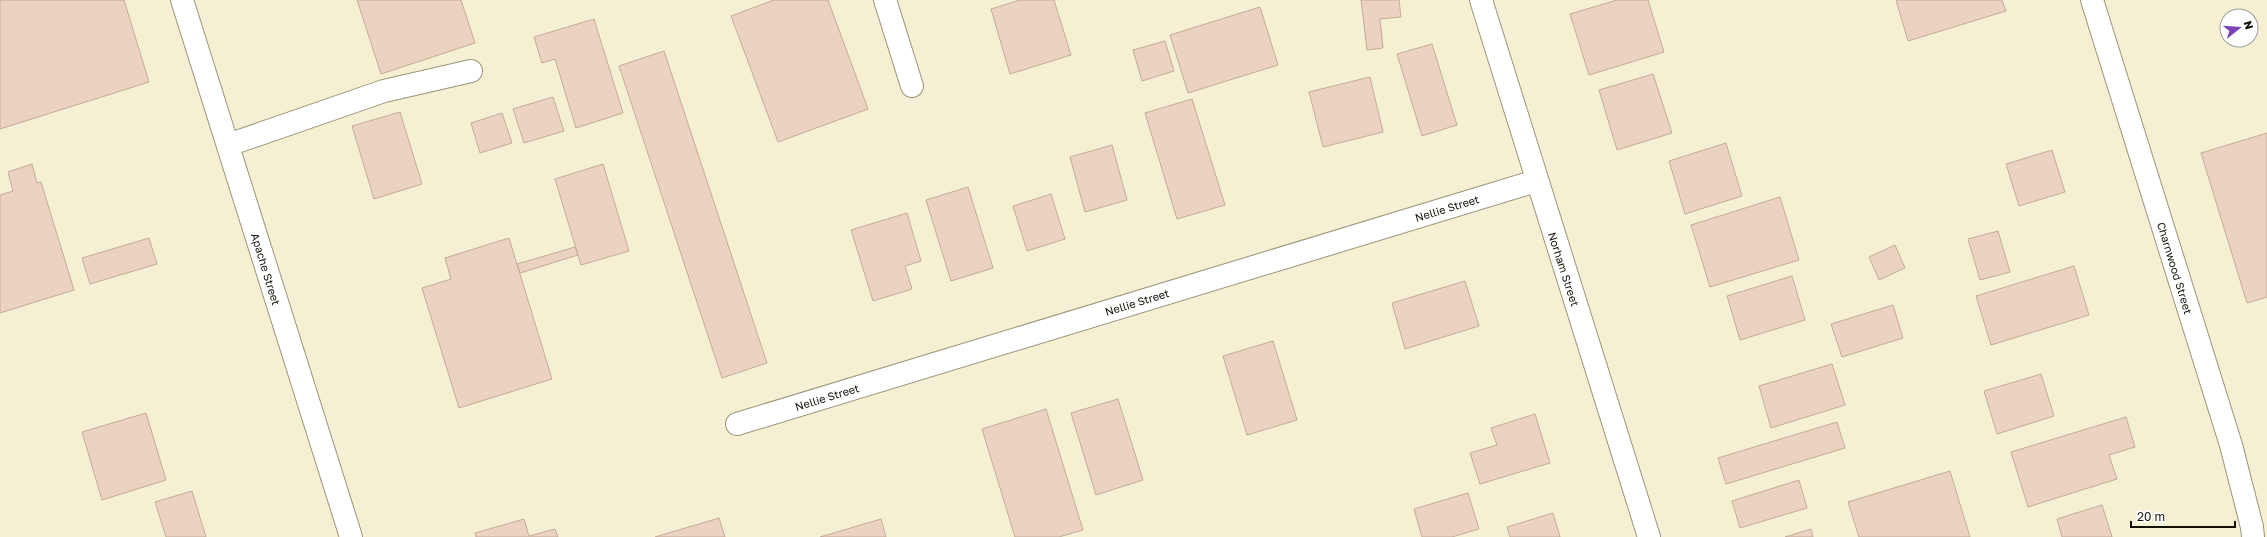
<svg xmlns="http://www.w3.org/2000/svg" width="2267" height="537" font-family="'Golos Text',sans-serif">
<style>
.building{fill:#ecd3bf;stroke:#c3ab98}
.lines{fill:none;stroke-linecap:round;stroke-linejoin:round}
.minor-casing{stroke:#9a957a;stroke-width:24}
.minor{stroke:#fff;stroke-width:22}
.labels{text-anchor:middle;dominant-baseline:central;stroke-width:3;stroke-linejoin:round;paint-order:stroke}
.street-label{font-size:11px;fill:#141208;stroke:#fff}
</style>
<rect width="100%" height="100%" fill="#f5f0d3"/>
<path class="building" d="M0 0H124L149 82 0 129Z
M357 0H461L475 43 381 74Z
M774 0H828L868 109 778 142 731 16Z
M1020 0H1054L1071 55 1010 74 991 9Z
M1361 0H1399L1401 17 1380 19 1383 48 1367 50Z
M1617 0H1648L1664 52 1589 75 1570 14Z
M1896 0H2002L2006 11 1908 41Z
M1260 7 1278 65 1188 93 1170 35Z
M594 19 623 113 576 128 555 59 542 63 534 37Z
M1165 41 1174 71 1142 81 1133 50Z
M1432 44 1457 125 1422 136 1397 54Z
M664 51 767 363 722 378 619 66Z
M1653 74 1672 133 1617 150 1599 90Z
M1370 77 1383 132 1323 147 1309 92Z
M553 97 564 131 524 143 513 109Z
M1192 99 1225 205 1177 219 1145 113Z
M400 112 422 184 374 199 352 126Z
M502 113 512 143 480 153 471 123Z
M2267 133V297L2247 303 2201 153Z
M1726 143 1742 196 1685 214 1669 161Z
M1112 145 1127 200 1085 212 1070 157Z
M2052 150 2065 192 2019 206 2006 164Z
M32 164 37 183 41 182 74 290 0 313V195L13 191 8 172Z
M603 164 629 251 581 265 555 179Z
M968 187 993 268 951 281 926 200Z
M1051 194 1065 239 1027 251 1013 206Z
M1780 197 1799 260 1710 287 1691 225Z
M907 213 921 261 905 266 912 289 873 301 851 230Z
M1998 231 2010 272 1980 280 1968 239Z
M149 238 157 264 90 284 82 258Z
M509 238 552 379 459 408 422 288 451 279 445 258Z
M1895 245 1905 268 1879 280 1869 257Z
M575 247 578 255 520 273 517 264Z
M2074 266 2089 315 1991 345 1976 296Z
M1792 276 1805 320 1740 340 1727 296Z
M1465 281 1479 326 1405 349 1392 303Z
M1893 305 1903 338 1842 357 1831 324Z
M1273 341 1297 420 1247 435 1223 356Z
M1832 364 1845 405 1771 428 1759 386Z
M2041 374 2054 416 1997 434 1984 391Z
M1118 399 1143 480 1096 495 1071 413Z
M1046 409 1083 530 1059 537H1015L982 429Z
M146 413 166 480 102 500 82 432Z
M1535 414 1550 463 1480 484 1470 453 1497 445 1491 428Z
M2126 417 2135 447 2109 455 2117 479 2028 507 2011 452Z
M1837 422 1845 448 1726 484 1718 458Z
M1950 471 1970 537H1859L1848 502Z
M1799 480 1807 508 1740 528 1732 501Z
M192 491 206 537H166L155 502Z
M1468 493 1479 529 1452 537H1422L1414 509Z
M2102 505 2112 537H2062L2057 519Z
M1553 513 1560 537H1510L1507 527Z
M719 518 725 537H655Z
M524 519 529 536 555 529 558 537H476L475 533Z
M881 519 886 537H820Z
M1811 529 1813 537H1785Z"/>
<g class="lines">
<defs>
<path id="minor" d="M182 0 351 537
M885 0 912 86
M1481 0 1649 537
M2092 0 2231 445 2252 527 2253 537
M228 145 384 91 471 71
M737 424 1536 181"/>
</defs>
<use href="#minor" class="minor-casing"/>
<use href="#minor" class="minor"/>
</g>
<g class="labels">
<g class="street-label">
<text transform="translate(1447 208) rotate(-17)">Nellie Street</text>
<text transform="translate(2175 268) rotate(73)">Charnwood Street</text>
<text transform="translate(266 269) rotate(73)">Apache Street</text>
<text transform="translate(1564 269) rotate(72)">Norham Street</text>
<text transform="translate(1137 302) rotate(-17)">Nellie Street</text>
<text transform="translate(827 397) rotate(-17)">Nellie Street</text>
</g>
</g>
<g transform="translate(2239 28) rotate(73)"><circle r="19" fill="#ffffff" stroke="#a1a09c"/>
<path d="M0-3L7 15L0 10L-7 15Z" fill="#7942b9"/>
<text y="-6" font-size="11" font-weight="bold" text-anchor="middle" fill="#141208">N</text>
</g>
<path d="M2131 521v6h104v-6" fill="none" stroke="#141208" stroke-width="2"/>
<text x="2137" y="521" font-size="12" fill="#141208" stroke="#ffffff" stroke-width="3" paint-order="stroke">20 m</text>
</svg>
